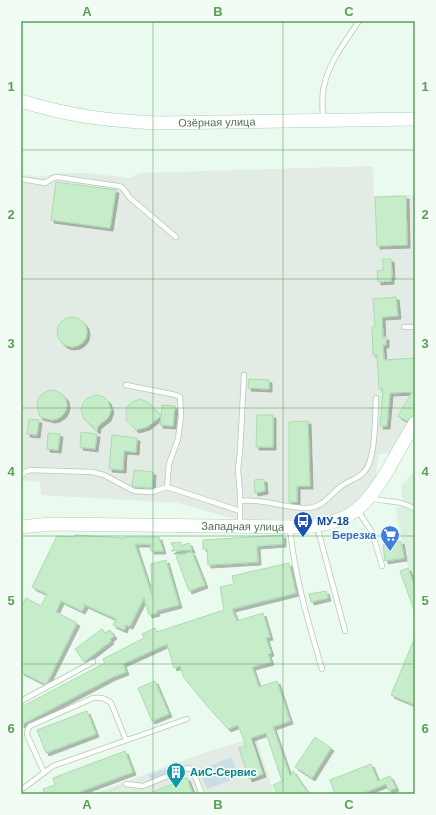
<svg xmlns="http://www.w3.org/2000/svg" width="436" height="815" font-family="Arial,sans-serif">
<style>
.residential{fill:#daf1e0}
.industrial{fill:#e3ece4}
.green{fill:#cadee6}
.building{fill:#c6ecca;stroke:#a8ddad;filter:url(#shadow)}
.lines{fill:none;stroke-linecap:round;stroke-linejoin:round}
.lane-casing{stroke:#b1cbb5;stroke-width:6}
.secondary-casing{stroke:#afcdb4;stroke-width:14}
.path{stroke:#a8d1ac;stroke-width:1.5;stroke-dasharray:1 3;stroke-linecap:butt}
.lane{stroke:#fff;stroke-width:4.5}
.secondary{stroke:#fff;stroke-width:13}
.grid{fill:none;stroke:#5b9e59;stroke-width:1;stroke-opacity:0.55}
.labels{text-anchor:middle;dominant-baseline:central;stroke-width:3.5;stroke-linejoin:round;paint-order:stroke}
.street-label{font-size:11px;fill:#517253;stroke:#f1fdf4}
.transit-label{font-size:11px;font-weight:bold;fill:#164399;stroke:#f1fdf4;text-anchor:start}
.shop-label{font-size:11px;font-weight:bold;fill:#366cbe;stroke:#f1fdf4;text-anchor:end}
.culture-label{font-size:11px;font-weight:bold;fill:#0d838f;stroke:#f1fdf4;text-anchor:start}
.neatline{fill:none;stroke:#5b9e59;stroke-width:1.5}
.grid-label{font-size:13px;text-anchor:middle;font-weight:bold;fill:#5b9e59}
</style>
<defs>
<filter id="shadow"><feDropShadow dx="3" dy="3" stdDeviation="0" flood-color="#0004"/></filter>
</defs>
<rect width="100%" height="100%" fill="#ebfaef"/>
<path class="residential" d="M415 471V586L408 566 395 508 404 507 401 486Z"/>
<path class="industrial" d="M373 166 374 196 415 195V414L390 454H378L376 478 362 498 346 510 322 519H235L178 503 41 495 40 482 21 480V174L38 177 57 173H86L130 178 140 173Z
M256 737 274 794H92L209 751Z"/>
<path class="green" d="M231 757 239 777 207 789 199 770Z
M170 767 172 772 151 780 149 775Z"/>
<path class="building" d="M56 182 116 190 110 228 51 220Z
M406 196 407 245 377 246 375 197Z
M383 259H391L392 277H391V281L378 282 377 271 383 270Z
M396 297 398 316 382 317 383 337H386V345H383L384 360 415 358V414L407 421 398 416 412 392 390 393 387 426H380L383 389H379L377 355H373L372 327H375L373 299Z
M57 332a15 15 0 1 1 30 0a15 15 0 1 1-30 0Z
M249 379 269 380V389L248 388Z
M53 390 58 392 63 395 66 399 67 405 66 410 63 415 57 419 52 420 40 417 37 406 38 400 41 395 47 391Z
M98 395 104 397 108 401 111 410 108 418 98 426 97 431 84 419 81 410 83 403 86 399 93 396Z
M141 399 149 403 161 416 162 405 175 406 173 426 160 425 161 416 147 427 136 430 126 420V411L128 406 132 402Z
M257 415H273V447H256Z
M29 419 39 420 37 435 27 434Z
M308 421 310 486H297V502H289V422Z
M81 432 97 434 95 449 80 447Z
M48 433 60 434 58 450 47 449Z
M112 435 137 438 136 452 124 451 123 470 109 469Z
M134 470 153 472 152 488 135 487 132 486Z
M264 479 265 491 255 493 254 480Z
M75 535 125 538V537H159L163 551H151V544H135L152 596 151 564 166 560 179 605 156 611 157 613 149 615 144 598 130 626 126 625 124 630 113 625 116 619 83 604 85 606 82 611 61 601 56 612 77 623 47 683 45 684 21 672V607L26 598 41 606 47 594 32 587 57 536 75 537Z
M283 535V544L257 546 258 562 208 565 207 549H203V540Z
M401 541 404 558 385 561 383 545Z
M181 542V546L189 543 192 550 171 551 174 549 171 543Z
M192 552 205 585 189 591 176 556Z
M289 563 296 593 232 609 237 621 263 613 270 637 266 638 271 653 268 654 271 662 252 667 259 687 277 681 290 721 273 727 290 776 293 771 309 794H277L273 785 282 781 266 733 251 738 263 774 249 779 239 748 246 746 238 725 228 729 209 708 184 678 180 666 174 668 167 644 123 664 126 672 113 677 21 725V707L105 663 103 659 144 638 142 634 155 628 157 632 224 610 220 587 234 584 232 576Z
M408 568 415 588 414 610 400 571Z
M326 591 328 598 311 602 309 594Z
M102 629 105 633 110 630 114 636 110 639 111 641 84 662 75 649Z
M415 637V705L391 695Z
M155 681 169 714 152 721 138 688Z
M87 711 96 734 46 753 37 730Z
M315 737 331 748 312 778 295 767Z
M125 751 133 772 74 794H45L43 789 55 785 53 778Z
M371 764 378 781 390 776 396 788 389 791 386 784 361 794H335L330 780Z
M187 778 193 794H148Z"/>
<g class="lines">
<defs>
<path id="lane" d="M323 120C323 109 321 97 324 86 329 62 345 42 359 21
M21 179 45 183 53 178 57 177 118 186 122 187 130 198 176 237
M404 327H415
M126 385 176 395 180 397 181 416 178 439 169 464 167 487 240 511
M21 477 24 472 30 470 92 472 104 475 134 491 152 492 167 487
M371 498C387 503 399 499 415 509
M240 501C261 498 284 508 306 508 322 508 328 497 339 488 346 481 357 480 364 472 376 460 375 416 376 398
M358 511 372 532 382 566
M240 525V493L238 469 240 452 244 375
M317 526 345 631
M290 529C295 578 308 621 322 669
M21 701 93 662
M44 772 27 735 28 729 30 726 93 698C101 697 105 698 111 703L126 740
M126 784 143 786 187 768 191 769 193 771 202 794
M21 790 53 766 187 719"/>
<g id="secondary">
<path id="s1" d="M21 101C69 116 109 121 159 123L415 119"/>
<path id="s2" d="M21 527 51 524 299 527C348 525 365 509 389 468 397 453 406 438 415 423"/>
</g>
</defs>
<use href="#lane" class="lane-casing"/>
<use href="#secondary" class="secondary-casing"/>
<path class="path" d="M103 794 118 788 120 794
M129 794 135 792"/>
<use href="#lane" class="lane"/>
<use href="#secondary" class="secondary"/>
</g>
<path class="grid" d="M153 21V794M283 21V794M21 150H415M21 279H415M21 408H415M21 536H415M21 664H415"/>
<defs>
<symbol id="bus-pin" viewBox="-11 -11 22 30"><path d="M0 17L-7.5 6A9.5 9.5 0 1 1 7.5 6Z" fill="#1a4fb4" stroke="#f1fdf4"/><path d="M-5-6H5V4H4V6H2V4H-2V6H-4V4H-5ZM-3.5-4V0h7V-4ZM-3.5 1.2v1.5H-2V1.2ZM2 1.2v1.5H3.5V1.2Z" fill="#fff"/></symbol>
<symbol id="supermarket-pin" viewBox="-11 -11 22 30"><path d="M0 17L-7.5 6A9.5 9.5 0 1 1 7.5 6Z" fill="#3f7fe0" stroke="#f1fdf4"/><path d="M-6-5.5h2.5l.6 2H6L4.5 2H-2.5L-4.4-4H-6ZM-1.5 3.2a1.3 1.3 0 1 0 .1 0ZM3 3.2a1.3 1.3 0 1 0 .1 0Z" fill="#fff"/></symbol>
<symbol id="building-pin" viewBox="-11 -11 22 30"><path d="M0 17L-7.5 6A9.5 9.5 0 1 1 7.5 6Z" fill="#0f9aa8" stroke="#f1fdf4"/><path d="M-4-6H4V6H1V3H-1V6H-4ZM-2.5-4.3h1.7v1.8h-1.7ZM.8-4.3h1.7v1.8H.8ZM-2.5-1h1.7V.8h-1.7ZM.8-1h1.7V.8H.8Z" fill="#fff"/></symbol>
</defs>
<g fill-rule="evenodd">
<use href="#bus-pin" x="292" y="510" width="22" height="30"/>
<use href="#supermarket-pin" x="379" y="524" width="22" height="30"/>
<use href="#building-pin" x="165" y="761" width="22" height="30"/>
</g>
<g class="labels">
<g class="street-label">
<text stroke="none"><textPath href="#s1" startOffset="198">Озёрная улица</textPath></text>
<text stroke="none"><textPath href="#s2" startOffset="222">Западная улица</textPath></text>
</g>
<g class="transit-label">
<text x="317" y="521">МУ-18</text>
</g>
<g class="shop-label">
<text x="376" y="535">Березка</text>
</g>
<g class="culture-label">
<text x="190" y="772">АиС-Сервис</text>
</g>
</g>
<rect width="436" height="815" fill="none" stroke="#f1fdf4" stroke-width="44"/>
<rect x="22" y="22" width="392" height="771" class="neatline"/>
<g class="grid-label">
<text x="87" y="16">A</text>
<text x="218" y="16">B</text>
<text x="349" y="16">C</text>
<text x="11" y="91">1</text>
<text x="425" y="91">1</text>
<text x="11" y="219">2</text>
<text x="425" y="219">2</text>
<text x="11" y="348">3</text>
<text x="425" y="348">3</text>
<text x="11" y="476">4</text>
<text x="425" y="476">4</text>
<text x="11" y="605">5</text>
<text x="425" y="605">5</text>
<text x="11" y="733">6</text>
<text x="425" y="733">6</text>
<text x="87" y="809">A</text>
<text x="218" y="809">B</text>
<text x="349" y="809">C</text>
</g>
</svg>
